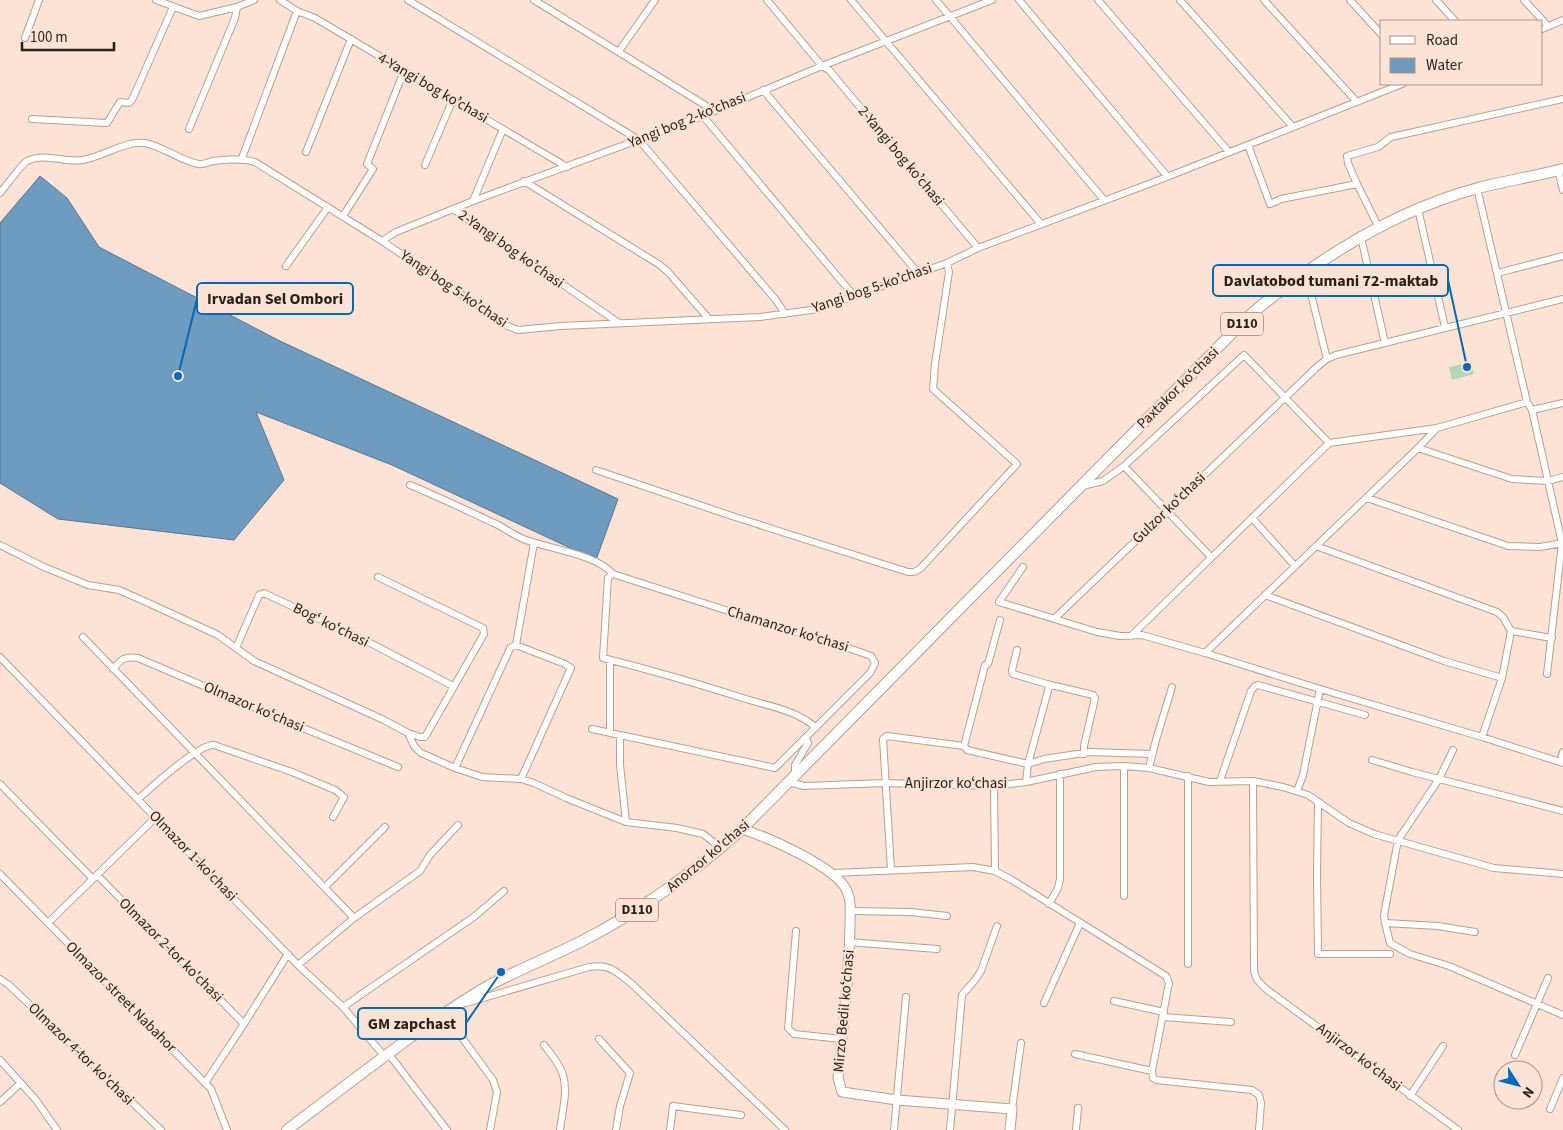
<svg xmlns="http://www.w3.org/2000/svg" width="1563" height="1130" font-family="'Source Sans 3',sans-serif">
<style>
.green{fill:#b3d6b7}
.water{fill:#6e9bc0;stroke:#59768e}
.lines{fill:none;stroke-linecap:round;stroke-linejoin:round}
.street-casing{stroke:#bc9f8f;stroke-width:8}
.secondary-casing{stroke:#bc9f8f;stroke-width:11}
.primary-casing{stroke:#bc9f8f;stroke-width:12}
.street{stroke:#fff;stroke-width:6}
.secondary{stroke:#fff;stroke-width:9}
.primary{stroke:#fff;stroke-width:10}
.labels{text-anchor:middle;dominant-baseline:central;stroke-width:4.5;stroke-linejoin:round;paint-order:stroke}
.shield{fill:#fce3d5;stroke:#685951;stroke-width:1}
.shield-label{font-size:14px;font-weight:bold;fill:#291e18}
.street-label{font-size:15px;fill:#291e18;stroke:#fce3d5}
.leader{fill:none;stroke:#0669b5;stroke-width:2}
.callout-dot{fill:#0669b5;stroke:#fce3d5;stroke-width:2}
.callout{fill:#fce3d5;stroke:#0669b5;stroke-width:2}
.callout-label{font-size:16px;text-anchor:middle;font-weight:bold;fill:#291e18}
</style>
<rect width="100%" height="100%" fill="#fce3d5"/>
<path class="green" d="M1471 362 1474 374 1452 380 1449 367Z"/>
<path class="water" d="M40 176 67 198 99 247 280 341 618 499 596 560 392 465 256 412 284 480 234 540 58 519 0 483V223Z"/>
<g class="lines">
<defs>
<path id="street" d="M156 0 199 16 237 7 254 0
M280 0 297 11 315 18 567 167
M408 0 639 140 776 300 785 314
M534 0 713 110
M767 0 822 66 829 70 978 248
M851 0 1041 224
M936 0 1104 200
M1019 0 1167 176
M1098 0 1229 152
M1180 0 1293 127
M1264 0 1357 102
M1350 0 1382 35
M1436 0 1455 21
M1524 0 1548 26
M1542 29 1563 20
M25 38 39 0
M619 51 655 0
M763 90 918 273
M703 116 854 296
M32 119 107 123 120 102 129 103 132 100 173 7
M189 129 235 18 237 7
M1248 145 1270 204 1281 199 1357 184 1379 228
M306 152 351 39
M242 158 297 11
M425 165 453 99
M1558 170 1563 190
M524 181 660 265 668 272 709 319
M1357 184 1348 163 1347 156 1378 147 1391 137 1563 99
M1477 188 1527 402 1532 410 1562 543 1547 674
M0 193C5 187 23 163 27 161 44 152 65 163 83 160 102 157 127 140 145 143 162 146 183 162 199 164 203 165 209 162 213 161 228 159 241 158 255 162L382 241 508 326 518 330 561 326 760 317 818 309 947 263 949 272 935 364 933 389 1017 464 920 569 914 572H908L735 517 596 470
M473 201 503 129
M453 209 619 323
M1418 209 1445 327
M343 216 373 169 367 164 404 71
M1361 237 1385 343
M382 241 396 232 473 201 703 116 822 66 992 0
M947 263 978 248 1154 182 1402 84
M286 266 328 207
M1497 273 1563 256
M1311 294 1327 359
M1532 410 1563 403
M1329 443 1437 428 1527 402
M1418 448 1512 479 1548 481 1563 477
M1124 466 1211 557
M410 485C439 497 466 510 494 523 503 527 512 534 521 538 546 549 595 553 613 574
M1082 486 1103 481 1124 466 1244 355 1329 443
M1367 498 1508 546 1540 547 1563 543
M1252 518 1295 566
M0 545 44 567 88 585 119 590 144 601 218 635 254 661 384 720 408 733 420 737H425L484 634 483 628 378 577
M1316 546 1497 612 1503 617 1511 631 1552 638
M1023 567 999 602 1097 632 1120 636 1142 635 1205 653 1418 448 1437 428
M1265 595 1444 661 1502 678 1511 631
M1054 619 1318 366 1327 359 1336 355 1563 299
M1131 636 1329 443
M83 637 354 918
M516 645 534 543
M236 648 259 595 264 593 374 645 453 686
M1017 650 1012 670 1013 674 1047 684 1049 687 1028 764 1026 782
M1205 653 1320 689 1482 737
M0 657 298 965 343 1007 384 1056
M113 669C121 659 125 656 138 658L281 719 398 767
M1502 678 1482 737 1563 763
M1047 684 1093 695 1095 698 1084 746V754
M592 729 775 768 870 673 875 663 871 656 826 640 775 626 613 574 608 578 603 658C651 670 699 684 746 699 769 706 799 711 816 728
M610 732V660
M408 733 414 746 421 753 455 768 482 777 521 779 534 783 566 798 626 822 677 828 703 834 721 848
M620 735V765L626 822
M964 746 982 677 985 665 988 664 1000 620
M1453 750 1439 779 1398 840 1384 915 1385 923 1438 926 1475 932
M1372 760 1412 772 1563 811
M1560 762 1563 752
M1124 766V896
M455 768 508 653 510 648 516 645 565 664 571 668 521 779
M1149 768 1156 740 1172 687
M795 775V765L808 743 806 738
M1188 776V964
M1220 781 1251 691 1255 686 1258 685 1365 715
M1253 781 1254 971 1257 980 1266 989 1458 1130
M788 782 804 786 884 783 994 786 1026 782 1096 767 1124 766 1149 768 1209 782 1253 781 1283 787 1308 795 1349 823 1374 834 1494 868 1563 874
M0 784 93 879
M994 786 995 871
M1297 791 1303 775 1320 689
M138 799C152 787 198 744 214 745L292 772 335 790 344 797 333 817
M1318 803 1317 872 1318 954H1390
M891 870 883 739 887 736 964 746 967 750 1028 764 1044 759 1090 752 1152 754
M833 873 973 867 995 871 1012 880 1166 976 1169 983 1152 1071
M0 874 211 1089 227 1130
M98 876 244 1024
M325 887 385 827
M1049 904 1058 888 1060 879V774
M850 911 911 912 947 916
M48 923 156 817
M1385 923 1390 943 1410 954 1449 966 1563 1015
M796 931 788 1028 794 1034 842 1039
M849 942 937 949
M298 965 354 918 420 871 430 855 458 825
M0 979 9 985 161 1130
M1114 1001 1164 1012
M466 1003 589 967C611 964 615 971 632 984L785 1130
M1044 1003 1080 923
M343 1007 475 916 504 891
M444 1013 493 1080 497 1092 490 1130
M1163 1017 1231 1022
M599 1039 630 1073 620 1106 616 1130
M544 1045C551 1054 560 1064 563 1075 568 1092 562 1113 560 1130
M388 1053 447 1130
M1075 1054 1152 1071 1153 1078 1156 1080 1252 1090 1259 1095 1261 1103 1259 1130
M1515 1055 1548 978
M0 1060 36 1100 57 1130
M205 1083 244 1024 288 954
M1410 1096 1443 1046
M0 1102 21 1083
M1012 1109 1021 1043
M1550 1109 1563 1078
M670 1130 673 1106 741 1115
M894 1130 906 997
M950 1130 962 995 975 980 981 971 997 926
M1076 1130 1078 1108"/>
<path id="secondary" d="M742 829C767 837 834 866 846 889 852 900 850 914 850 926 849 977 843 1028 838 1078L842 1092 897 1100 1012 1109 1010 1130"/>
<path id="primary" d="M287 1130C329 1098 370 1067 412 1036 437 1019 461 1001 488 986 519 969 553 956 584 940 642 910 694 872 742 829L1250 315C1317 259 1393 211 1478 188 1506 181 1535 176 1563 169"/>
</defs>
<use href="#street" class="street-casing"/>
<use href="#secondary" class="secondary-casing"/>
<use href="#primary" class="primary-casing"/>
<use href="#street" class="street"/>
<use href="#secondary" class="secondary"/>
<use href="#primary" class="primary"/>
</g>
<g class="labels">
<g class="shield">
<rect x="1221" y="312.5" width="42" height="23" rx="4"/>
<rect x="616" y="898.5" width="42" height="23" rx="4"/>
</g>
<g class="shield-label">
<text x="1242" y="324">D110</text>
<text x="637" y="910">D110</text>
</g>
<g class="street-label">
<text transform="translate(433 88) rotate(30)">4-Yangi bog koʼchasi</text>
<text transform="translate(687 120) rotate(-22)">Yangi bog 2-koʼchasi</text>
<text transform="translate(901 156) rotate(50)">2-Yangi bog koʼchasi</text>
<text transform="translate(511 249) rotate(35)">2-Yangi bog koʼchasi</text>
<text transform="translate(872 288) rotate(-19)">Yangi bog 5-koʼchasi</text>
<text transform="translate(454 289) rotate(34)">Yangi bog 5-koʼchasi</text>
<text transform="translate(1178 388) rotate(-45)">Paxtakor koʻchasi</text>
<text transform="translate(1169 508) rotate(-44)">Gulzor koʻchasi</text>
<text transform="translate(331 625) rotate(26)">Bogʻ koʻchasi</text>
<text transform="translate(788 629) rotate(17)">Chamanzor koʻchasi</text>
<text transform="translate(254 707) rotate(23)">Olmazor koʻchasi</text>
<text x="956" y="783">Anjirzor koʻchasi</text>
<text transform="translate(193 856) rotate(46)">Olmazor 1-ko'chasi</text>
<text transform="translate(708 856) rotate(-40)">Anorzor ko'chasi</text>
<text transform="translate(171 950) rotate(45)">Olmazor 2-tor ko'chasi</text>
<text transform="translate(121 997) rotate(45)">Olmazor street Nabahor</text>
<text transform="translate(844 1011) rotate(-85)">Mirzo Bedil koʻchasi</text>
<text transform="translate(81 1054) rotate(44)">Olmazor 4-tor ko'chasi</text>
<text transform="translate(1359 1057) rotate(37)">Anjirzor koʻchasi</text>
</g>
</g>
<path class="leader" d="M1467 367L1448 280M178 376L197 299M501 972L466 1023"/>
<g class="callout-dot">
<circle cx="1467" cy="367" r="5"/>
<circle cx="178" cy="376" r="5"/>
<circle cx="501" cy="972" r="5"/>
</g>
<g class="callout">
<rect x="1213" y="265" width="235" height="31" rx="5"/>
<rect x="197" y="283" width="156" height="31" rx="5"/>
<rect x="358" y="1008" width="108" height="31" rx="5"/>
</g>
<g class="callout-label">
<text x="1331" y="286">Davlatobod tumani 72-maktab</text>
<text x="275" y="304">Irvadan Sel Ombori</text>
<text x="412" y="1029">GM zapchast</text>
</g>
<rect x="1380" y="20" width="162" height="65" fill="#fce3d5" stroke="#a89489"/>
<rect x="1390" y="36" width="25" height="8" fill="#ffffff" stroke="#a89489"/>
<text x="1426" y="45" font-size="15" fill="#291e18">Road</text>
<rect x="1390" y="58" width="25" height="15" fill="#6e9bc0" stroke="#a89489"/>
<text x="1426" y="70" font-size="15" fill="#291e18">Water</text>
<g transform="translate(1518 1085) rotate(126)"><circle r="24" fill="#fce3d5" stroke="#a89489"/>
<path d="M0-4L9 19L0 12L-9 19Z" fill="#0669b5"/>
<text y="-8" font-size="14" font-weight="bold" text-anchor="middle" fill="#291e18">N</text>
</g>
<path d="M22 42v8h92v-8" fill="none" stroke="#291e18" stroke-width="2.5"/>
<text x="30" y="42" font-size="15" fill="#291e18" stroke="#fce3d5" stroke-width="4" paint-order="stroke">100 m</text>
</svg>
